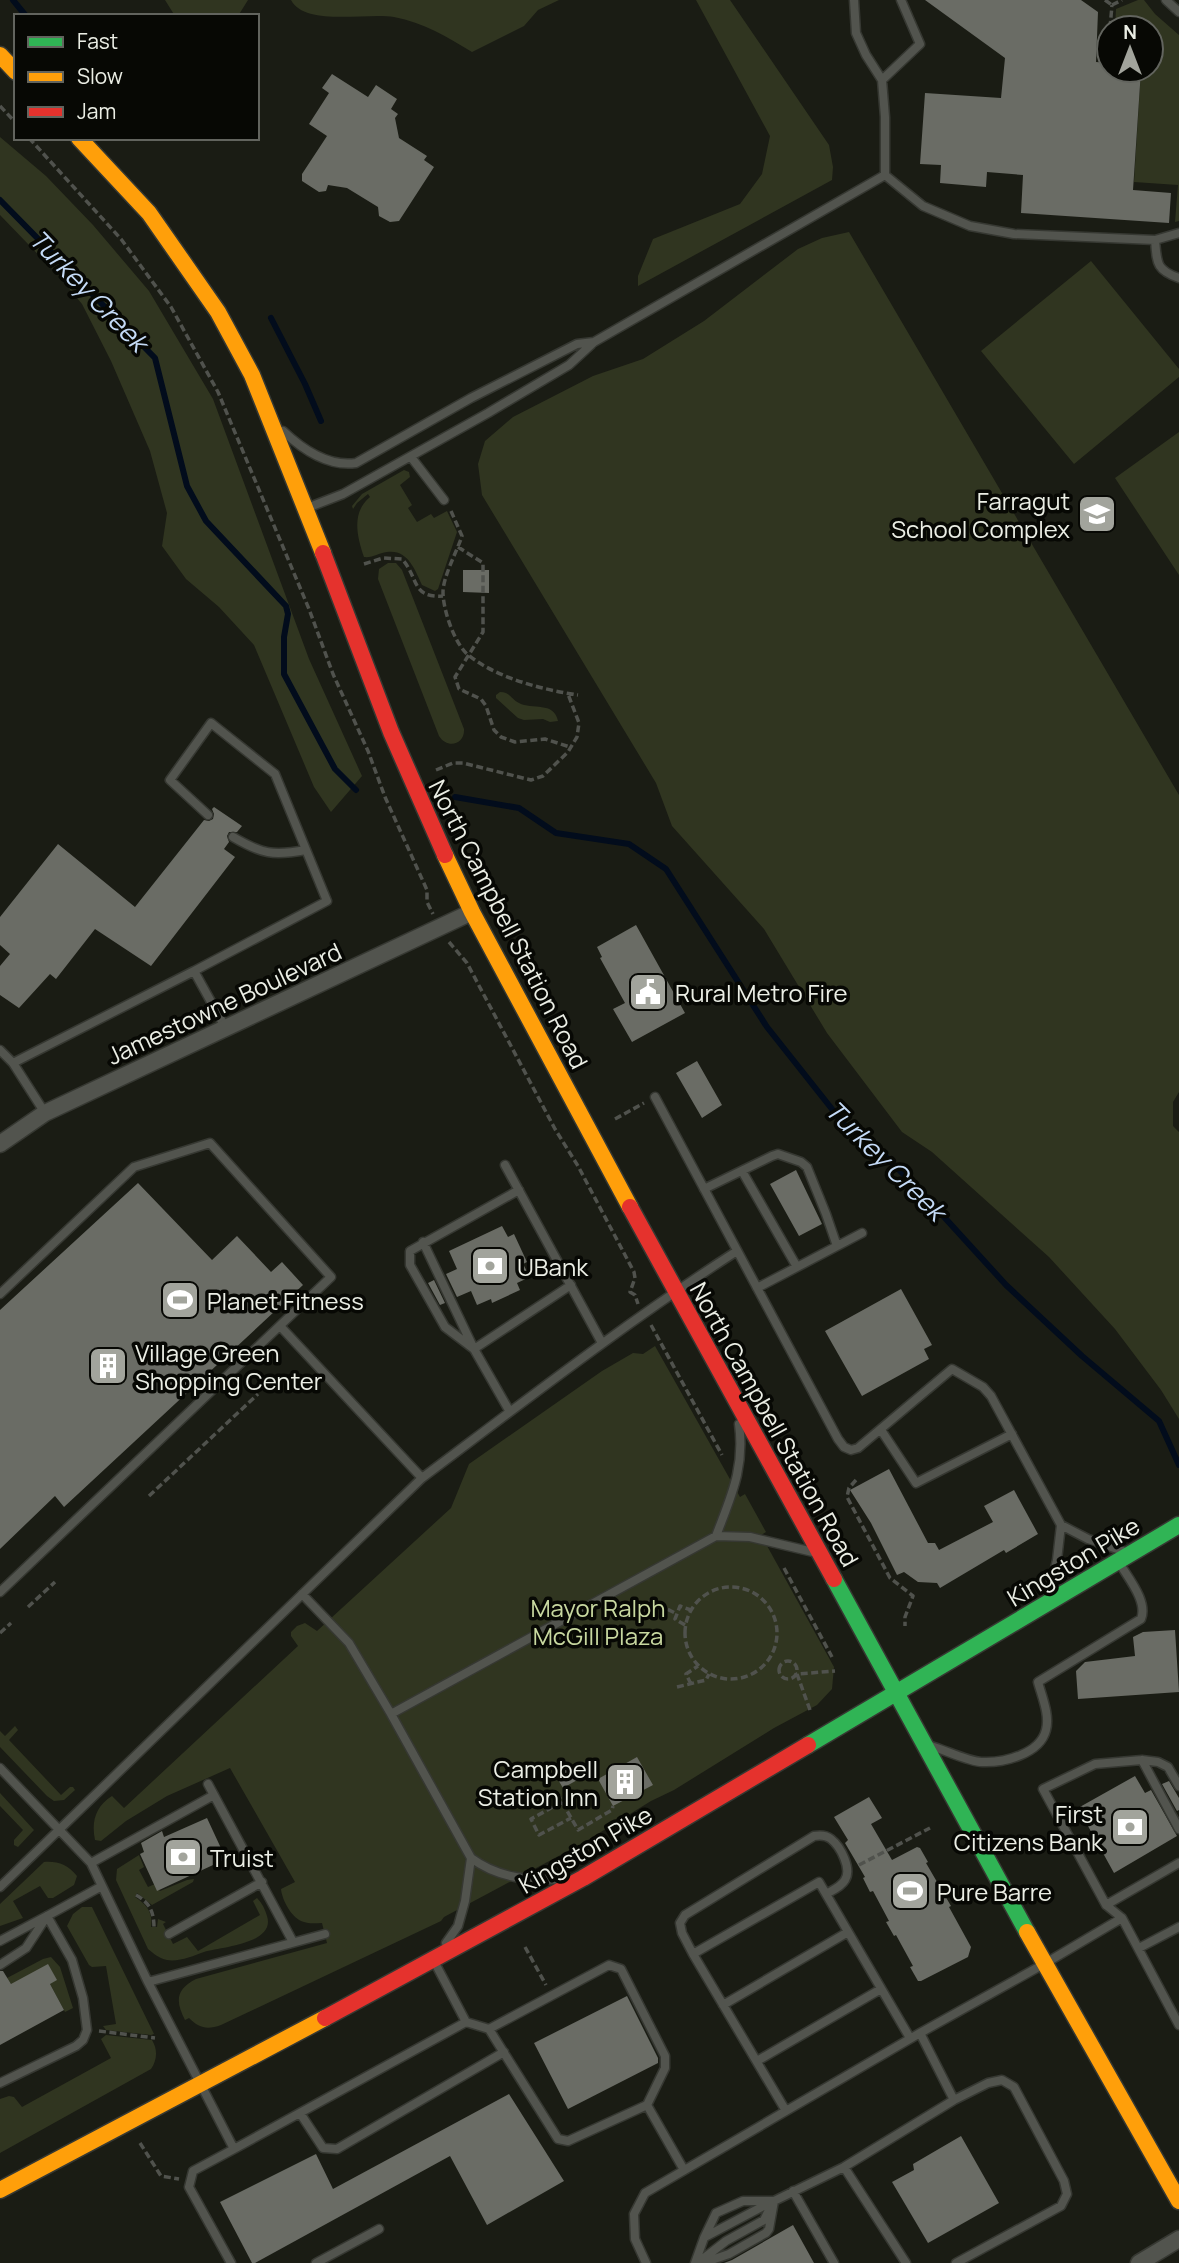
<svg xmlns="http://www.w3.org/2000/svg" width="1179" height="2263" font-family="Manrope,sans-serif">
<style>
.green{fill:#303520}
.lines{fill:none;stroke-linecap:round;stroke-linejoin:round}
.stream{stroke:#020c1c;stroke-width:6}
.building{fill:#6a6c65}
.lane-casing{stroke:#363832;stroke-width:11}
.street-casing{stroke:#363832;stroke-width:19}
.fast-casing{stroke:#363832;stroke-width:19}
.slow-casing{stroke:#363832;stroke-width:19}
.jam-casing{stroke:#363832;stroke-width:19}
.path{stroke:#50524d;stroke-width:3.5;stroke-dasharray:7 3.5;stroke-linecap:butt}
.lane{stroke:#52544e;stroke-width:8}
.street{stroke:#52544e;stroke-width:16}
.fast{stroke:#30b455;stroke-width:16}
.slow{stroke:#ff9f0a;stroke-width:16}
.jam{stroke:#e5322d;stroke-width:16}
.labels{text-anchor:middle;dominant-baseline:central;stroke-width:7;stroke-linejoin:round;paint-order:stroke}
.poi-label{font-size:24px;fill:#ebeee5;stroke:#070804;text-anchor:start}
.street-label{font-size:24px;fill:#ebeee5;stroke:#070804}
.park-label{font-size:24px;fill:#c8d8a0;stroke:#070804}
.water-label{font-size:26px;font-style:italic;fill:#c4daf6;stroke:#070804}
</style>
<rect width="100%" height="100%" fill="#1a1c14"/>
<path class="green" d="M165 0H248L238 16H175Z
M291 0H559L538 10 524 26 472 52C446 36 424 23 394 17 368 12 305 27 291 0Z
M696 0H730L829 145 833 167 832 180 638 286V276L653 239 740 204 762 174 770 136Z
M1138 0H1144L1155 14 1179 35V221L1175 222 1178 185 1134 182 1141 70H1151V28H1115L1116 9Z
M0 137 46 176 93 225 149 291 213 399 309 659 362 776 331 812 314 787 254 645 219 607 186 579 162 546 167 513 150 451 111 361 82 304 56 273 0 215Z
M849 232 1179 795V1092L1173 1102V1126L1179 1132V1419L1161 1390 1115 1329 1049 1257 932 1152 902 1132 827 1033 764 929 672 826 656 783 482 495 478 464 485 441 513 417 593 376 643 359 704 321 798 249 822 238Z
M1091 261 1179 369V377L1074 464 981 351Z
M1179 432V575L1115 478Z
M404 470 409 472 410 477 400 485 412 505 408 508 417 522 431 514 434 518 447 511 457 532 438 589 435 591 422 585C415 570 408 549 387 552 378 553 373 558 364 557 357 536 351 513 370 497L368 494 357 503 353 509 352 506 362 494Z
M388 563H396L402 570 464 729C465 745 447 749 439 736L378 579 379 569Z
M500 692C510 692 511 699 519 703 532 710 554 701 558 721L550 722 543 719 524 720 518 718 496 698V695Z
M655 1346 740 1497 745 1494 766 1532 761 1535 834 1667 832 1689 817 1705 774 1728 674 1790 651 1801 583 1843 444 1917 441 1921 221 2025C207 2030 199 2028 189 2018L185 2020C175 2001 176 1989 196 1979L327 1943 322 1923C316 1923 309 1924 304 1922 292 1919 282 1900 281 1889L295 1882 230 1768 167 1796 126 1821 101 1841 95 1840C91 1821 96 1806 112 1796L124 1808 298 1646 291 1636V1632L297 1626 305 1623 317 1631 451 1508 469 1464 602 1371 633 1353 643 1354Z
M15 1726 18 1730 9 1740 61 1795 70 1787H73L75 1790 64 1800 54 1801 47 1796 0 1747V1731L5 1736Z
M0 1793 34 1830 18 1847 14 1845V1840L23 1830 0 1806Z
M139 1855 144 1867 139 1870 148 1887 155 1884 160 1891 187 1880 194 1879 193 1882 152 1905 137 1893 135 1897C147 1905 153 1912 151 1927H157L158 1919 166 1922 163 1924 173 1944 187 1937 198 1951 260 1915 253 1901 257 1898C262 1903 265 1909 267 1916 276 1944 221 1947 204 1952 193 1956 179 1962 167 1960 159 1958 154 1954 148 1949L116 1880 117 1869Z
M44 1862C58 1861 68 1865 77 1876L74 1885 53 1898H48L40 1886 13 1901 23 1918 0 1926V1904Z
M82 1907H92L154 2034 151 2035 106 2030 103 2026 116 2024 106 1966 92 1967 89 1965 67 1926 73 1914Z
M51 1957 60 1967 73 2008 65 2012 50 1984H11L7 1978 43 1959Z
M106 2035 152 2040C158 2050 157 2060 151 2069L0 2153V2099L9 2096 14 2097 22 2107 111 2058 101 2039Z"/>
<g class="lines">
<path class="stream" d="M13 0 26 16
M0 200 155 358 187 486 206 521 286 606 288 614 284 637V674L335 769 356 790
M271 318 305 384 321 421
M455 797 519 808 556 833 629 844 666 869 767 1027 847 1128 879 1150 925 1196 1006 1285 1082 1356 1159 1421 1179 1465"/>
</g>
<path class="building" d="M925 0H1081L1098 12 1096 62 1109 63V70H1141L1133 190 1171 193 1169 223 1021 213 1023 175 987 172 986 187 940 183 941 165 920 164 925 93 1001 98 1005 58Z
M332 74 368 97 376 85 397 99 391 109 398 114 395 118 399 138 427 156 424 160 434 167 399 221 390 222 379 216 378 207 347 188 328 185 326 191 319 192 302 181V174L327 136 309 124 329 93 322 88Z
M463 570H489V593L463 592Z
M214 807 242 826 237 832H229L227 836 229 842 224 849 235 857 151 966 95 929 56 979 50 974 19 1008 0 995V966L10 954 0 945V917L58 844 135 907 204 820 209 821 213 819 214 814 212 809Z
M636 925 685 1013 632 1042 613 1009 625 1003 600 958 602 957 597 947Z
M697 1061 722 1105 702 1118 676 1073Z
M796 1170 822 1224 799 1236 770 1184Z
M138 1183 212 1260 237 1236 271 1272 282 1262 303 1285 64 1507 55 1496 0 1549V1310Z
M502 1226 508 1237 514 1234 527 1262 523 1264 530 1277 517 1283 520 1290 492 1303 491 1299 477 1305 471 1291 457 1297 446 1274 457 1269 449 1251Z
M434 1280 445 1303 440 1305 428 1283Z
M901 1289 932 1345 924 1349 929 1359 862 1396 825 1331Z
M889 1469 928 1543H935L939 1550 993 1522 984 1506 1014 1490 1038 1534 1006 1553 1004 1550 940 1588 937 1583 918 1582 904 1572 897 1575 871 1523 850 1490Z
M1175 1630 1179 1692 1078 1699 1076 1671 1085 1662 1135 1656 1133 1637 1143 1632Z
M637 1757 653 1785 613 1806 598 1779Z
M570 1764 579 1779 563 1788 554 1773Z
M1135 1776 1145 1793 1151 1790 1177 1836 1114 1873 1078 1808Z
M1169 1781 1179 1798V1810L1177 1811 1162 1784Z
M869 1797 882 1818 871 1824 892 1860 917 1847 920 1848 928 1862 926 1863 951 1906 949 1907 971 1947 968 1957 921 1981H918L910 1967 913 1966 896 1935 894 1936 886 1922 889 1921 873 1891 870 1892 863 1878 865 1877 845 1843 848 1840 834 1817Z
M207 1818 226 1859 157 1891 140 1854 144 1852 141 1843 162 1831 164 1837Z
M48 1964 57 1980 50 1984 64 2010 0 2045V1971H3L11 1984Z
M627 1996 658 2058V2063L568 2109 534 2043Z
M509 2094 564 2181 487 2225 450 2156 255 2263H252L220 2202 316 2154 333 2189Z
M961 2136 999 2203 928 2243 892 2182 914 2170 913 2164Z
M793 2225 814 2263H724L732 2260Z"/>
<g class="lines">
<defs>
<path id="lane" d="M854 0 856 33 866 55 882 80 885 117V175
M1166 0 1179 12
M882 80 920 44 901 0
M885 175 923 206 970 226 1014 234 1155 240 1179 233
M1155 240C1157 263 1156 270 1179 278
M283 431C302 449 328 467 356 463L471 398 577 344 594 342
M411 457 444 500
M307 508 343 494 488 413 569 365 594 342 885 175
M208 815 170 780 211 723 275 774 327 901 194 971 225 1027
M233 837C262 854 273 856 306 850
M0 1050 13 1063 45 1113
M13 1063 194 971
M655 1097 838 1439 844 1447 851 1450 858 1448 952 1369 983 1387 991 1396 1061 1525 1057 1560 1049 1595
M505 1165 602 1343
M742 1171 797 1267
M704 1189 772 1156 778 1154 801 1162 807 1167 826 1214 837 1246
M423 1242 474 1349 510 1412
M757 1288 862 1233
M0 1294 134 1167 210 1143 331 1277 0 1592
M280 1326 422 1478C526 1400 628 1321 737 1251
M474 1349 445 1327 410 1265V1251L519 1190
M474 1349 571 1285
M881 1430 916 1483 1012 1434
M1061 1525 1088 1539 1123 1551
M716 1536C731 1496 745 1468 739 1424
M302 1594 349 1643 391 1714 471 1858C498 1878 529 1881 562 1879
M391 1714 716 1536 750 1537 813 1552
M931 1746C945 1750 969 1762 982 1762 1004 1763 1040 1754 1046 1730 1050 1715 1042 1697 1038 1682L1141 1619C1148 1602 1129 1579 1120 1564
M1142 1760 1179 1829
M0 1768 91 1863 148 1982 234 2149 193 2171 189 2187 231 2263
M208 1784 293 1942
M1179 1786 1168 1767 1158 1762 1142 1760 1095 1764 1043 1789 1106 1905 1122 1918 1179 2025
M91 1863 214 1795
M0 1887 422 1478
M1106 1905 1179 1863
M169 1934 262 1882
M0 1941 45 1917
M446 1943 458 1926 465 1901 471 1858
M1139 1948 1179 1927
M693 1954 682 1933 680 1923 685 1915 814 1836C820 1835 826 1835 831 1839 841 1847 852 1869 845 1880 841 1887 833 1890 826 1894
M435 1963 466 2022 489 2029 558 2139 568 2141 647 2105 684 2170
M0 1965 26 1948 47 1916
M148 1982 325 1934
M723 2005 848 1932
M489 2029 609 1965 621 1969 665 2056V2068L647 2105
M757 2061 881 1989
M0 2083 76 2046 83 2040 87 2030 83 1998 72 1960 47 1916 102 1886
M954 2100 988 2083 1002 2080 1014 2087 1064 2181 1067 2194 1061 2206 956 2263
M786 2111 693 1954 819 1882 910 2038
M300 2113 323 2148 337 2149 504 2052
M234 2149 466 2022
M844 2167 906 2263
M793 2191 834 2263
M705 2237 771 2202
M699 2262 726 2241 764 2220 769 2210
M316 2263 379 2229
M646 2263 635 2239 634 2214 645 2193 920 2033 1044 1964 1122 1918
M695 2263 704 2238 716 2213 743 2201H774L844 2167 954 2100 920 2033
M703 2263 729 2254 766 2233 769 2229 774 2201"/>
<path id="street" d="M0 1144 45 1113 472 912
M1139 2263 1179 2239"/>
<path id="fast" d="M834 1579 1027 1932
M808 1745 1179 1525"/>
<path id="slow" d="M0 55 16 72
M79 138 149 213 218 312 252 375 323 553
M445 855 472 912 630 1207
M1027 1932 1179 2201
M0 2190 325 2018"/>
<path id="jam" d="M323 553 391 732 445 855
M630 1207 834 1579
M325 2018 583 1878 808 1745"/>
</defs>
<use href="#lane" class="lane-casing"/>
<use href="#street" class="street-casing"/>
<use href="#fast" class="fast-casing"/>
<use href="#slow" class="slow-casing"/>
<use href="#jam" class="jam-casing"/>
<path class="path" d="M1105 0 1112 5
M1112 5 1122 0
M1110 28 1112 5
M1108 61 1109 44
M0 106 16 123
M29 138 121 239 171 307 218 392 309 609 333 674 368 751 385 797 427 890V902L433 914
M451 511 462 536C457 551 443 577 443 592 443 610 454 641 466 653 493 677 543 690 578 695
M458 547 483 563V632L455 677 459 689 481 699 486 706 494 730 501 737 515 742 545 739 570 747
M364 564 383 558 402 559C419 578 411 598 443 596
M436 770 453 763H463L531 780 543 776 568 752 577 737 579 723 568 694
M449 942 467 963 555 1129 578 1166 634 1272 635 1278 630 1292 635 1295 638 1304
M615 1119 644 1103
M651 1325 722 1455
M856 1480 849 1488 847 1497 890 1578 913 1596 905 1617V1626
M149 1496 258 1394
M784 1568 832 1657
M685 1633a46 46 0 1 1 92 0a46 46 0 1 1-92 0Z
M649 1600 677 1614
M28 1607 55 1582
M685 1625 675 1619 680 1606 691 1610
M0 1633 11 1623
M779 1670a9 9 0 1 1 18 0a9 9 0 1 1-18 0Z
M691 1684 686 1674 698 1666
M677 1687 706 1680 709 1674
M810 1710 797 1674 835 1671
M557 1793 578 1830 612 1810 613 1806
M562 1802 531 1819 539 1835 571 1818
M859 1865 930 1828
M136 1895C150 1903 154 1912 154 1928
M525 1947 546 1985
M99 2031 155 2038
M140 2143 161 2176 179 2179"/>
<use href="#lane" class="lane"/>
<use href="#street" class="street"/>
<use href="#fast" class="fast"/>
<use href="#slow" class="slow"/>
<use href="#jam" class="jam"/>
</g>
<defs>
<symbol id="school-square" viewBox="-11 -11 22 22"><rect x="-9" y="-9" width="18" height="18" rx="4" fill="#a2a49c" stroke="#070804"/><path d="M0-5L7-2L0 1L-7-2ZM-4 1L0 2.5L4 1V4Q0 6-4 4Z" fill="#fff"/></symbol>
<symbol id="civic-square" viewBox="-11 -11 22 22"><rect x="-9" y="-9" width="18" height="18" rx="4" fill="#a2a49c" stroke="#070804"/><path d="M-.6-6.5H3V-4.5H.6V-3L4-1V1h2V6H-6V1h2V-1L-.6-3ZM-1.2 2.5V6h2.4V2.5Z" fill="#fff"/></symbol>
<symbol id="bank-square" viewBox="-11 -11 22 22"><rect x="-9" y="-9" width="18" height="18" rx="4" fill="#a2a49c" stroke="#070804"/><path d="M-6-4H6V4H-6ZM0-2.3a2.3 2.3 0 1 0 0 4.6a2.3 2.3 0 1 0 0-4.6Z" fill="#fff"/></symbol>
<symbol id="stadium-square" viewBox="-11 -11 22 22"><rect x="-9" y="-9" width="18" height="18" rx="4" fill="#a2a49c" stroke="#070804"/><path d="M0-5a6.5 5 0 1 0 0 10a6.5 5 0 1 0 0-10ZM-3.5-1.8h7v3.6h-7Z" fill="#fff"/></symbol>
<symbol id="building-square" viewBox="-11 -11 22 22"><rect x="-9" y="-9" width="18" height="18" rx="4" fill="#a2a49c" stroke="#070804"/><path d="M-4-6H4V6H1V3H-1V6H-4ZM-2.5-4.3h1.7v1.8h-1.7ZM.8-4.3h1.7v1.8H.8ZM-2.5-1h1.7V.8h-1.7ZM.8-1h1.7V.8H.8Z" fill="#fff"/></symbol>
</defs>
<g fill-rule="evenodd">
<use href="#school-square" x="1075" y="492" width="44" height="44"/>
<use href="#civic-square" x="626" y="970" width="44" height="44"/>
<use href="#bank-square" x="468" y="1244" width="44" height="44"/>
<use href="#stadium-square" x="158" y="1278" width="44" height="44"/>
<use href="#building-square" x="86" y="1344" width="44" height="44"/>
<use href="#building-square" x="603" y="1760" width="44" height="44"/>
<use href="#bank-square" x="1108" y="1805" width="44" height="44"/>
<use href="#bank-square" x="161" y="1835" width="44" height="44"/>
<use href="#stadium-square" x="888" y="1869" width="44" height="44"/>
</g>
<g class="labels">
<g class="poi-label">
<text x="1070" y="500" text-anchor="end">Farragut<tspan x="1070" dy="28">School Complex</tspan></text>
<text x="675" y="992">Rural Metro Fire</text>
<text x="517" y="1266">UBank</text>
<text x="207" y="1300">Planet Fitness</text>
<text x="135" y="1352">Village Green<tspan x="135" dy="28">Shopping Center</tspan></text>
<text x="598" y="1768" text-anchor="end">Campbell<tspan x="598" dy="28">Station Inn</tspan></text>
<text x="1103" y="1813" text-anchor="end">First<tspan x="1103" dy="28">Citizens Bank</tspan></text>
<text x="210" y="1857">Truist</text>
<text x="937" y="1891">Pure Barre</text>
</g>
<g class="street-label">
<text transform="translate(509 924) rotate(63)">North Campbell Station Road</text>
<text transform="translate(224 1003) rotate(-25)">Jamestowne Boulevard</text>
<text transform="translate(775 1424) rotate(61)">North Campbell Station Road</text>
<text transform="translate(1073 1561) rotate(-31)">Kingston Pike</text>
<text transform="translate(585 1849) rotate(-30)">Kingston Pike</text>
</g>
<g class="park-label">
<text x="598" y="1607">Mayor Ralph<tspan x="598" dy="28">McGill Plaza</tspan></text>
</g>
<g class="water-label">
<text transform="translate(89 290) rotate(46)">Turkey Creek</text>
<text transform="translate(886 1160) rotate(45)">Turkey Creek</text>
</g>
</g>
<rect x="14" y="14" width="245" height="126" fill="#070804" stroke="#62645e" stroke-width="2"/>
<rect x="28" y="37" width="35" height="10" fill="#30b455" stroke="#62645e" stroke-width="2"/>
<text x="77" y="49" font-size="21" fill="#ebeee5">Fast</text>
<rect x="28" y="72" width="35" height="10" fill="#ff9f0a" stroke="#62645e" stroke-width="2"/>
<text x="77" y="84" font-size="21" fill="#ebeee5">Slow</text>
<rect x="28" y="107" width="35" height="10" fill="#e5322d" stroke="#62645e" stroke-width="2"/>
<text x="77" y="119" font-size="21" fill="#ebeee5">Jam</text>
<g transform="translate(1130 49)"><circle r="33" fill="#070804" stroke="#62645e" stroke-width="2"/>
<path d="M0-5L12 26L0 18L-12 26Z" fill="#a2a49c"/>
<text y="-10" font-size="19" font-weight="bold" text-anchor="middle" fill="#ebeee5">N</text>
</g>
</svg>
